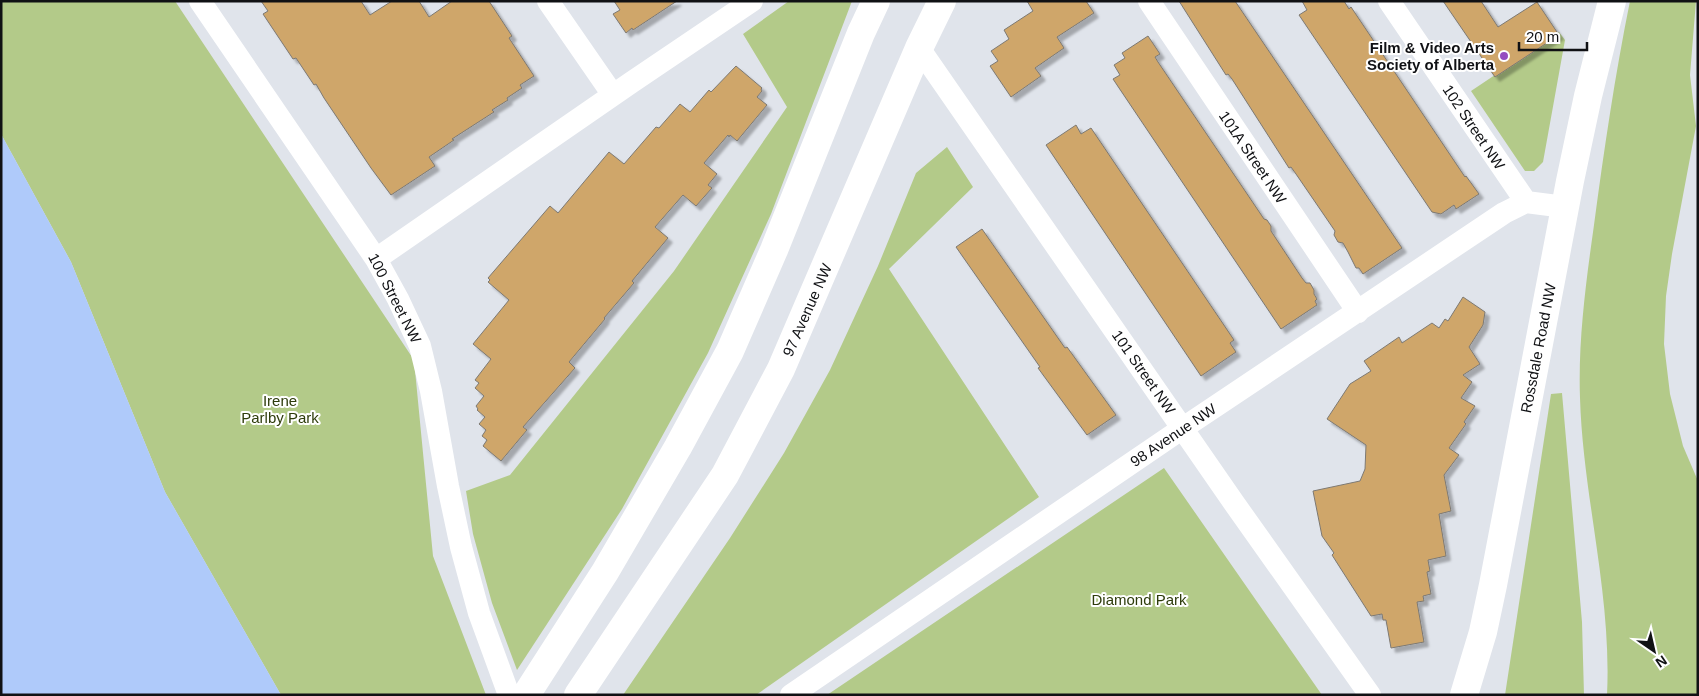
<svg xmlns="http://www.w3.org/2000/svg" width="1699" height="696" font-family="Helvetica,sans-serif">
<style>
.green{fill:#b3ca89}
.water{fill:#afcafa}
.building{fill:#cfa66a;stroke:#7d7973;filter:url(#shadow)}
.lines{fill:none;stroke-linecap:round;stroke-linejoin:round}
.street{stroke:#fff;stroke-width:22}
.secondary{stroke:#fff;stroke-width:28}
.poi-dot{fill:#944cc0;stroke:#fff;stroke-width:2}
.labels{text-anchor:middle;dominant-baseline:central;stroke-width:4;stroke-linejoin:round;paint-order:stroke}
.poi-label{font-size:15px;font-weight:bold;fill:#101114;stroke:#fff;text-anchor:end}
.street-label{font-size:15px;fill:#101114;stroke:#fff}
.park-label{font-size:15px;fill:#2e3c0b;stroke:#fff}
</style>
<defs>
<filter id="shadow"><feDropShadow dx="4.5" dy="4.5" stdDeviation="1" flood-color="#0004"/></filter>
</defs>
<rect width="100%" height="100%" fill="#e0e4eb"/>
<path class="green" d="M1 1H175L414 360 433 556 486 695H281L165 492 71 262 1 134Z
M789 1H852L771 214 708 353 622 509 517 670 492 603 473 534 466 491 510 475 674 271 787 107 743 34Z
M1630 1H1696L1690 75 1696 126 1672 254 1666 296 1664 344 1670 394 1683 446 1698 481V695H1607C1612 595 1583 497 1580 398 1578 340 1586 282 1594 225 1604 150 1615 75 1630 1Z
M1559 32 1565 40 1543 162 1534 171H1525L1471 91Z
M947 147 973 187 889 269 1039 497 756 695H623L730 538 784 453 830 370 878 266 916 173Z
M1562 393 1582 622 1584 695H1505L1551 394Z
M1164 468 1322 695H827Z"/>
<path class="water" d="M1 134 71 262 165 492 281 695H1Z"/>
<path class="building" d="M261 1H361L370 15 392 1H419L429 17 452 1H489L512 36 509 38 534 76 520 85 522 88 507 98 508 100 492 110 494 112 452 139 454 140 429 157 435 166 391 195 371 168 324 98 316 84 314 85 296 58 293 59 263 14 268 11Z
M614 1H677L633 30 632 28 626 33 613 14 620 10Z
M1027 1H1086L1094 13 1057 37 1064 48 1035 68 1041 76 1011 97 990 66 998 61 991 51 1009 39 1004 30 1033 11Z
M1179 1H1235L1402 248 1363 274 1359 268H1356L1348 252 1343 243 1338 242 1334 235 1335 231 1296 174 1291 167 1289 168 1232 79 1228 74 1226 75Z
M1302 1H1344L1349 9 1351 7 1465 177 1466 176 1479 194 1456 209 1454 205 1441 214 1432 212 1299 15 1307 10Z
M1443 1H1481L1498 27 1537 2 1559 35 1495 77Z
M1148 36 1160 54 1155 57 1158 62 1264 219 1267 220 1271 226V231L1302 278 1306 283H1310L1314 290V294L1317 299 1315 301 1317 305 1281 329 1113 79 1120 75 1114 65 1125 58 1122 53Z
M736 66 762 88 761 89 762 91 757 97 767 105 737 141 730 135 729 137 728 135 704 163 717 174 708 185 712 188 696 206 683 195 655 227 668 238 632 281 634 283 604 318 605 319 569 362 575 368 523 427 527 430 501 461 483 446 487 440 482 436 486 430 479 424 485 417 477 410 478 409 476 406 484 396 475 388 479 383 475 380 491 359 473 344 509 300 488 282 490 280 488 278 550 206 558 213 609 152 624 164 656 127 659 128 680 104 690 112 709 90 711 92Z
M1076 125 1081 134 1091 128 1234 340 1230 343 1236 352 1201 376 1046 145Z
M982 229 1065 348 1067 347 1116 415 1087 435 1038 368 1040 367 956 247Z
M1463 297 1485 312 1483 325 1469 347 1480 364 1463 375 1472 382 1461 398 1475 406 1464 422 1466 424 1449 448 1459 455 1444 475 1451 511 1439 514 1446 556 1428 560 1430 571 1427 572 1431 594 1423 596 1424 601 1417 602 1424 642 1391 648 1386 620H1383L1382 614 1371 616 1332 555 1334 553 1322 536 1313 491 1360 481 1365 469 1366 445 1327 419 1350 384 1371 371 1364 361 1399 337 1402 343 1432 323 1439 328 1445 319 1448 321Z"/>
<g class="lines">
<path class="street" d="M200 1 376 259 398 299 420 346 431 391 448 486 461 547 479 613 509 695
M548 1 613 95
M1149 1 1358 312
M1389 1 1526 202
M919 48 1234 503 1370 695
M376 259 632 82 752 1
M791 695 1183 428 1504 213 1526 202 1565 207"/>
<path class="secondary" d="M526 695 605 572 678 447 730 351 774 250 861 33 876 1
M578 695 725 475 781 369 919 48 942 1
M1464 695 1483 632 1493 585 1570 181 1588 96 1612 1"/>
</g>
<circle class="poi-dot" cx="1504" cy="56" r="5"/>
<g class="labels">
<g class="poi-label">
<text x="1494" y="47">Film &amp; Video Arts<tspan x="1494" dy="17">Society of Alberta</tspan></text>
</g>
<g class="street-label">
<text transform="translate(1474 127) rotate(56)">102 Street NW</text>
<text transform="translate(1253 157) rotate(56)">101A Street NW</text>
<text transform="translate(395 298) rotate(63)">100 Street NW</text>
<text transform="translate(807 310) rotate(-66)">97 Avenue NW</text>
<text transform="translate(1538 348) rotate(-79)">Rossdale Road NW</text>
<text transform="translate(1144 372) rotate(55)">101 Street NW</text>
<text transform="translate(1173 435) rotate(-34)">98 Avenue NW</text>
</g>
<g class="park-label">
<text x="280" y="400">Irene<tspan x="280" dy="17">Parlby Park</tspan></text>
<text x="1139" y="599">Diamond Park</text>
</g>
</g>
<rect width="1699" height="696" fill="none" stroke="#101114" stroke-width="5"/>
<g transform="translate(1654 651) rotate(146)" stroke="#ffffff" stroke-width="4" paint-order="stroke">
<path d="M0-4L9 19L0 12L-9 19Z" fill="#101114"/>
<text y="-8" font-size="14" font-weight="bold" text-anchor="middle" fill="#101114">N</text>
</g>
<path d="M1519 42v8h68v-8" fill="none" stroke="#101114" stroke-width="2.5"/>
<text x="1526" y="42" font-size="15" fill="#101114" stroke="#ffffff" stroke-width="4" paint-order="stroke">20 m</text>
</svg>
